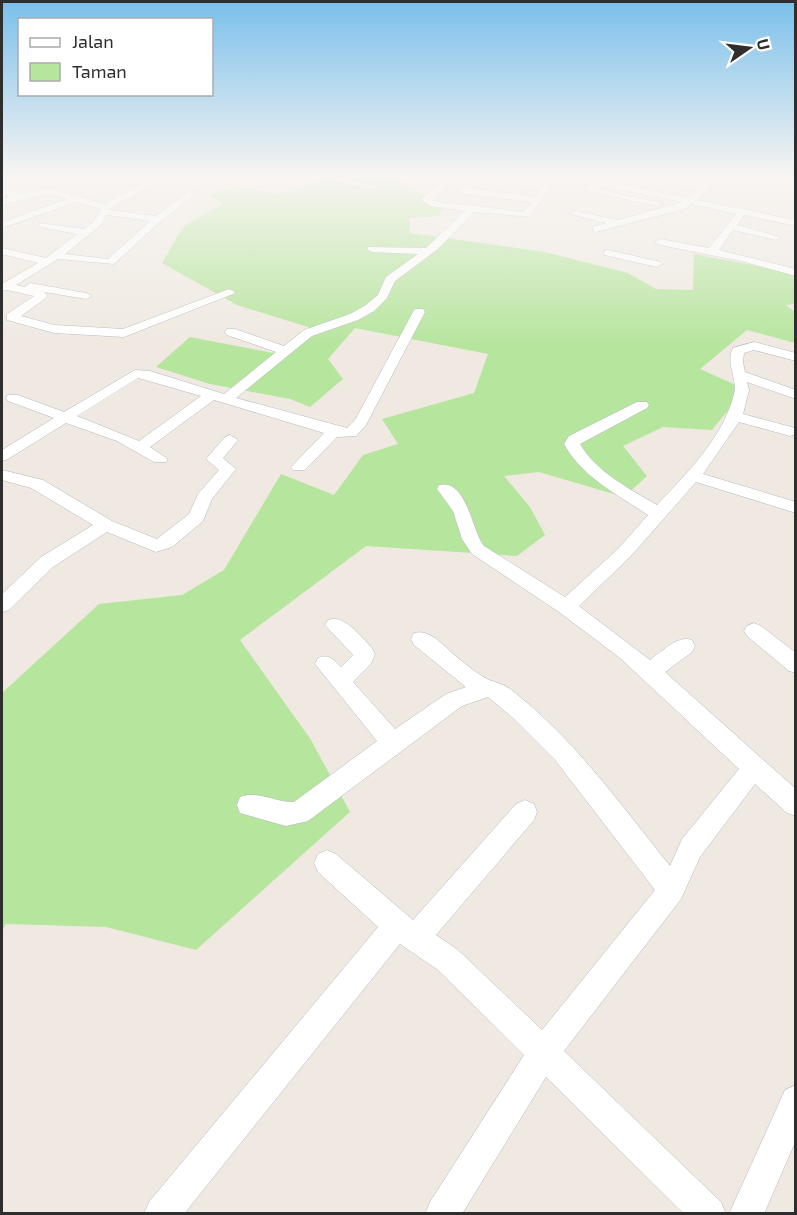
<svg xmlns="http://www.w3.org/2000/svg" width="797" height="1215" font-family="'Exo 2',sans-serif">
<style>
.green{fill:#b6e59e}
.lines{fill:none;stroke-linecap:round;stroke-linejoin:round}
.street-casing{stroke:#b4b7c1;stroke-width:1}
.street{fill:#fff;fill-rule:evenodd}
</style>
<rect width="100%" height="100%" fill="#efe9e1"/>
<path class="green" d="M393 177 444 207 439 216 409 218 410 233 545 252 628 273 656 289 693 290 694 254 795 273V304L786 305 795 312V343L747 330 700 369 745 389 712 430 663 427 623 446 647 476 624 497 539 472 504 476 530 507 545 535 517 556 366 546 240 640 311 740 350 812 196 950 106 927 6 924 2 930V693L99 604 182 595 224 570 281 474 334 495 363 455 398 444 382 419 474 393 488 354 355 328 328 359 343 379 310 407 290 399 210 384 156 367 190 337 273 353 316 334 308 327 237 305 162 263 183 227 222 204 210 194 242 186 278 195 324 181Z"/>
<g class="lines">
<defs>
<path id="street" d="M156 176H176L205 184 201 187 164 179 113 206 110 210 156 216 189 192 196 194 161 221 114 264 58 259 16 285 25 287 30 283 86 293 92 296 86 299 44 292 48 296 46 298 21 316 55 325 123 329 229 289 235 292 233 294 124 337 54 333 7 320V314L34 296 7 290 2 291V284L38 263 2 254V248L46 258 77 234 39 227V223L84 229 93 222 102 209 77 202 2 228V222L67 199 49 194 2 205V199L10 197 2 194V188L20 194 49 188 105 204ZM107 215 150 221 108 259 65 254 100 226Z
M209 176 263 180 296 176C277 190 228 188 209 176Z
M316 176H334L379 187 375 190Z
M446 176H455L432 200 434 201 524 212 531 202 461 193 457 190 461 187 535 197 540 189 467 176H490L546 184 550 187 530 217 474 212 438 249 395 281 387 298 374 311 358 320 312 336 236 398 347 428 355 420 413 312 415 309H423L425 312 366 425 356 436 337 437 305 470H293L291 467 324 433 214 400 150 447 168 459 166 462H154L117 441 66 423 8 459 2 461V450L54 418 8 401 6 398 8 395H18L64 412 135 370 150 371 224 394 276 352 227 335 225 332 227 329H235L284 346 304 330 350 314 366 305 378 295 386 277 418 254 372 252 367 249 368 247 426 248 465 211 431 206 421 200ZM138 378 201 396 139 441 77 416Z
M643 176H660L702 185 710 176H719L697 200 796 220V226L744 215 737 225 781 237 776 240 733 230 719 250 796 269V276L741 261 660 245 655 242 660 239 709 248 736 214 692 204 684 209 596 232 593 231V227L606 223 570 214 575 211 618 220 682 202 601 186 596 189 662 203 657 206 583 190 600 180 688 198 697 189Z
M785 176H796V179L786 178Z
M608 250 661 262 662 264 657 267 604 255V251Z
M754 342 796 353V361L754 350 744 353 743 362 745 372 796 390V399L747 382 749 390 743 414 795 428 796 434 790 436 739 422 703 474 796 502V513L696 482 630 557 579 606 650 660C663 651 677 635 692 640L695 646 692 652 665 672 796 789V816L787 813 755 784 700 857 681 899 564 1051 721 1202 726 1214H684L546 1077 462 1214H425L430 1202 524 1055 438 970 400 944 184 1214H144L149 1202 378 927 318 872 314 863 318 854 327 850 336 854 413 920 516 804 525 800 534 804 537 812 534 820 436 935 458 950 542 1030 655 890 555 760 513 718 488 697 462 706 308 821 286 826 240 813 237 805 240 797C258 790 276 803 294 802L377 741 315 664 318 658C329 654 333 659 341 667L353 655 325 625 328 620C345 614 361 637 372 648L375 654 371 664 353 682 395 729 446 694 466 687 414 645 411 639 414 633C431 628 446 649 459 659 468 666 479 675 489 680 498 683 506 685 514 692 575 740 621 805 670 866L682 839 739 769 620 658 559 612 472 554 462 539 453 511 437 489 439 485C467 478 472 532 484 546L565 597 618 549 648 515C618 495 582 477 564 444L569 436 637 402H647L649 405 647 408 580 444C596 472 630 489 657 505 687 473 723 438 734 394 738 378 725 364 733 348Z
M230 435 238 440 223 458 236 469 212 499 203 521 172 547 156 552 107 532 53 567 9 610 2 612V594L41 557 93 525 31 488 2 480V470L43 480 112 521 157 539 189 514 198 494 219 470 206 459 225 437Z
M754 623 761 626 796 653V673L789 671 747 636 744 631 747 626Z
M796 1085V1140L764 1214H729L785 1090Z"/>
</defs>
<use href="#street" class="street-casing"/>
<use href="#street" class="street"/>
</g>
<linearGradient id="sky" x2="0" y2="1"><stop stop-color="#7abfeb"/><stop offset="0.51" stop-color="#f8f5f2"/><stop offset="1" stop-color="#f8f5f2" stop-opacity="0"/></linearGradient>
<rect width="797" height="346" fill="url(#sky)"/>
<rect width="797" height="1215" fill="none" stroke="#2e2e2e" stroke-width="6"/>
<rect x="18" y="18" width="195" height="78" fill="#ffffff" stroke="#ababab" stroke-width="1.5"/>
<rect x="30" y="38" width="30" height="9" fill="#ffffff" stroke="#ababab" stroke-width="1.5"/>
<text x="72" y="48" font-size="18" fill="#2e2e2e">Jalan</text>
<rect x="30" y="63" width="30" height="18" fill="#b6e59e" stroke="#ababab" stroke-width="1.5"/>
<text x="72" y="78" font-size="18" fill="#2e2e2e">Taman</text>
<g transform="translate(749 48) rotate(76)" stroke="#ffffff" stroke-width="4.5" paint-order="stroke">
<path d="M0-4.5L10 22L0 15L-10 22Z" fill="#2e2e2e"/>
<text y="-9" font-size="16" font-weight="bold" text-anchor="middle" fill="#2e2e2e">U</text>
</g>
</svg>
